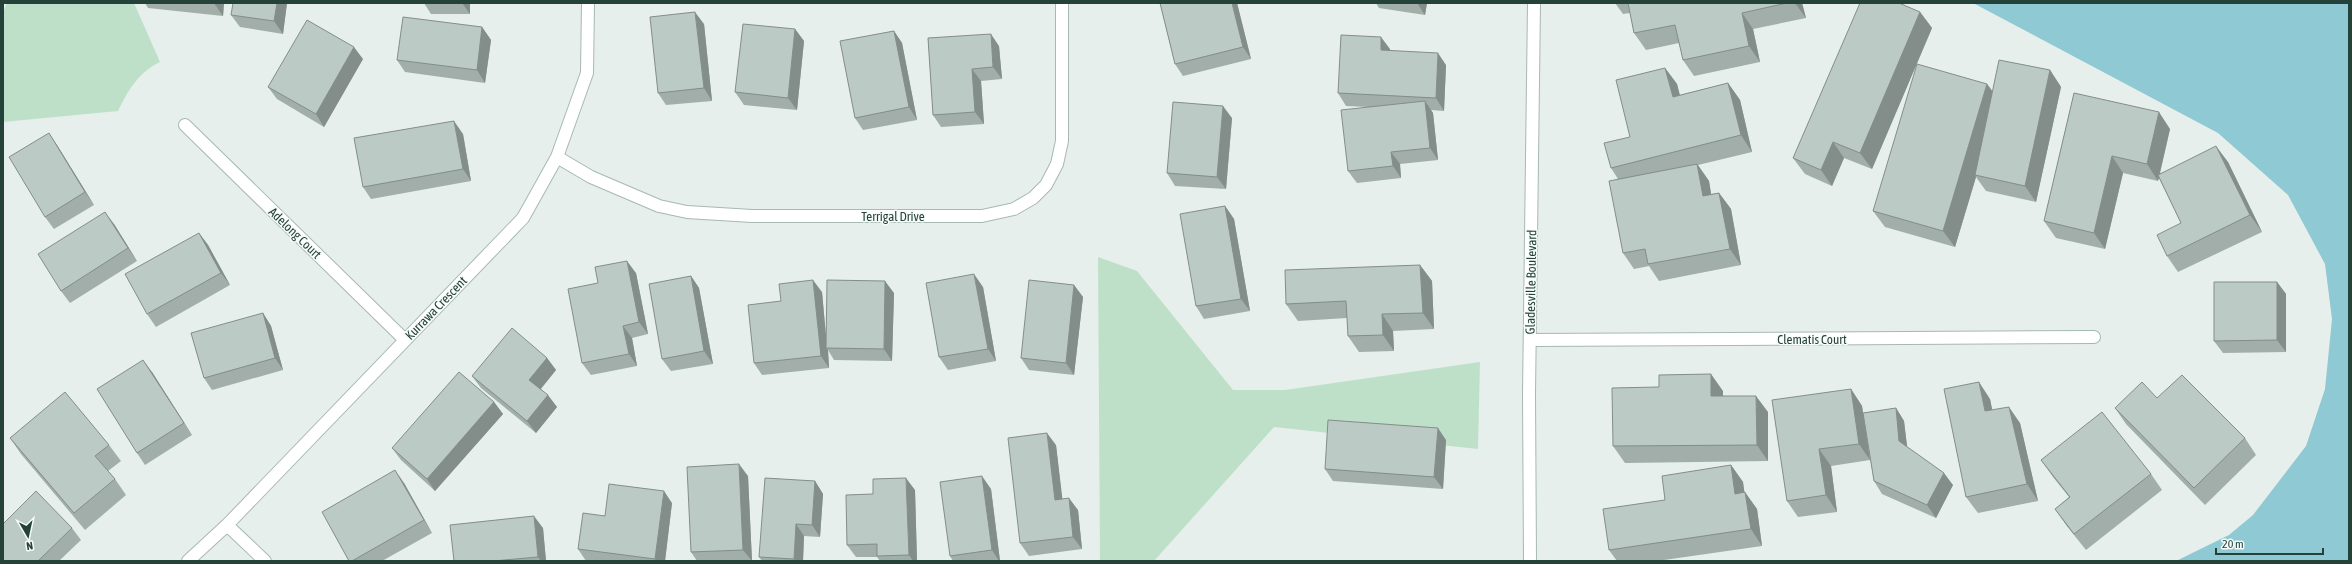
<svg xmlns="http://www.w3.org/2000/svg" width="2352" height="564" font-family="'Asap Condensed',sans-serif">
<style>
.green{fill:#bfe0c8}
.water{fill:#8ec9d4}
.lines{fill:none;stroke-linecap:round;stroke-linejoin:round}
.minor-casing{stroke:#a8b8b2;stroke-width:14}
.tertiary-casing{stroke:#a8b8b2;stroke-width:14}
.minor{stroke:#fff;stroke-width:12}
.tertiary{stroke:#fff;stroke-width:12}
.wall{fill:#a1aea9}
.shaded-wall{fill:#838d89}
.building{fill:#bbcac4;stroke:#838d89}
.labels{text-anchor:middle;dominant-baseline:central;stroke-width:3;stroke-linejoin:round;paint-order:stroke}
.street-label{font-size:13px;fill:#24423a;stroke:#f7fbf9}
</style>
<rect width="100%" height="100%" fill="#e6efeb"/>
<path class="green" d="M7 3H134L160 62C138 73 129 89 118 111L3 122V12Z
M1098 257 1137 271 1233 390H1285L1480 362 1478 449 1274 427 1154 561H1100Z"/>
<path class="water" d="M1973 3H2349V561H2176L2229 535 2253 515 2306 446 2325 389 2332 319 2325 264 2288 195 2218 133Z"/>
<g class="lines">
<defs>
<path id="minor" d="M185 125 405 340
M557 157 591 177 659 206 687 212 752 216H982L1014 209 1033 198 1046 185 1057 164 1062 141V3
M1531 340 2094 337
M227 525 265 561
M188 561 227 525 523 218 557 157 587 73 588 3"/>
<path id="tertiary" d="M1530 561 1529 394 1534 3"/>
</defs>
<use href="#minor" class="minor-casing"/>
<use href="#tertiary" class="tertiary-casing"/>
<use href="#minor" class="minor"/>
<use href="#tertiary" class="tertiary"/>
</g>
<path class="wall" d="M145 3H224L223 16 148 8Z
M287 3 283 34 240 27 231 15Z
M424 3H470V14H431Z
M1160 3H1237L1251 59 1183 76 1175 64Z
M1376 3H1427L1425 15 1379 8Z
M1615 3H1802L1806 18 1753 29 1760 62 1694 76 1683 60 1679 43 1646 50 1634 33 1630 13 1623 14Z
M1920 12 1932 28 1872 169 1844 158 1832 186 1805 174 1793 158Z
M704 24 712 101 666 105 658 93Z
M482 27 491 40 485 83 405 72 397 60Z
M795 29 804 41 797 110 744 105 735 92Z
M894 31 902 43 917 120 863 130 855 118Z
M928 38 999 46 1002 79 981 81 984 124 941 127 933 115Z
M1390 49V50L1446 65 1444 111 1431 110 1433 113 1438 160 1400 164 1401 178 1357 183 1348 171 1368 107 1346 106 1338 93Z
M363 59 324 127 277 99 268 87Z
M1665 68 1677 84 1680 95 1728 83 1740 100 1752 152 1698 165 1709 181 1711 194 1719 193 1731 209 1741 265 1659 281 1649 266 1634 269 1623 253 1618 179 1611 168 1630 137Z
M2050 70 2061 87 2036 202 1986 191 1976 177 1955 247 1885 227 1873 211 1987 84 1992 91Z
M2074 93 2170 129 2160 173 2228 162 2262 232 2178 272 2167 256 2181 223 2159 178 2158 181 2123 173 2105 249 2056 238 2044 221Z
M1232 118 1226 189 1175 186 1167 173Z
M463 134 471 181 371 199 363 187Z
M57 145 94 205 54 229 45 217Z
M1225 206 1234 219 1250 311 1204 319 1196 306Z
M114 224 137 261 70 303 61 291Z
M199 233 208 245 230 285 156 327 147 314Z
M1420 265 1432 281 1434 329 1393 331 1394 351 1359 352 1348 336 1347 318 1298 321 1286 304Z
M636 273 648 334 632 338 637 366 591 375 582 363 598 283Z
M691 276 699 288 713 364 671 371 662 359Z
M2277 282 2286 294V352L2223 353 2214 341Z
M1074 285 1083 297 1074 375 1029 370 1021 358Z
M983 287 996 361 948 370 939 357Z
M822 292 826 335 894 293 892 361 834 360 828 350 829 368 762 375 754 363Z
M263 313 271 326 283 370 212 390 204 378Z
M547 358 556 370 541 389 557 407 536 433 481 388 472 376Z
M152 372 192 435 145 465 137 453Z
M1851 389 1862 406 1863 413 1896 408 1904 421 1907 447 1953 485 1936 518 1882 494 1874 481 1866 434 1870 460 1831 466 1837 512 1798 517 1787 501Z
M1723 391V396L1768 412V461L1625 463 1613 446Z
M2157 398 2245 438 2256 455 2205 505 2126 424 2115 408Z
M1990 399 1992 410 2020 423 2038 501 1978 513 1966 497Z
M494 402 503 414 435 491 401 460 392 448Z
M10 438 109 445 121 461 108 471 115 479 126 495 85 530 21 454Z
M1446 440 1443 489 1333 481 1325 469Z
M1056 445 1062 499 1078 510 1082 549 1029 556 1020 543Z
M2041 460 2151 474 2162 490 2086 550 2066 525 2055 509 2069 497 2053 477Z
M1731 465 1743 482 1744 492 1757 509 1762 546 1657 561H1617L1609 550 1665 500Z
M748 476 752 561H697L691 552Z
M815 481 823 494 820 537 804 536 803 561H762L759 557Z
M404 483 432 533 382 561H349Z
M991 489 1000 561H953L950 556Z
M915 490 917 561H880L877 557H856L847 545 873 494Z
M672 503 665 561H586L578 549 605 516Z
M72 528 81 540 59 561H3Z
M543 528 546 561H454Z"/>
<path class="shaded-wall" d="M214 3H224L223 16Z
M277 3H287L283 34 274 21Z
M462 3H470V14Z
M1232 3H1237L1251 59 1243 47Z
M1417 3H1427L1425 15Z
M1795 3H1802L1806 18Z
M695 12 704 24 712 101 704 88Z
M1920 12 1932 28 1872 169 1860 153Z
M1742 13 1753 29 1760 62 1749 46Z
M482 27 491 40 485 83 477 70Z
M795 29 804 41 797 110 788 98Z
M894 31 902 43 917 120 909 107Z
M991 34 999 46 1002 79 993 67Z
M1381 37 1390 49 1389 62 1381 50Z
M354 47 363 59 324 127 316 114Z
M1438 53 1446 65 1444 111 1436 98Z
M1665 68 1677 84 1684 113 1673 97Z
M972 69 981 81 984 124 975 112Z
M2050 70 2061 87 2036 202 2025 186Z
M1728 83 1740 100 1752 152 1741 135Z
M1987 84 1999 100 1975 175 1976 177 1955 247 1943 231Z
M1425 101 1433 113 1438 160 1430 148Z
M1223 106 1232 118 1226 189 1217 177Z
M2159 112 2170 129 2158 181 2147 164Z
M454 121 463 134 471 181 463 169Z
M49 133 57 145 94 205 85 192Z
M1833 142 1844 158 1832 186 1821 170Z
M2216 146 2228 162 2262 232 2250 215Z
M1391 152 1400 164 1401 178 1393 166Z
M2112 156 2123 173 2105 249 2094 233Z
M1697 164 1709 181 1714 212 1703 196Z
M1719 193 1731 209 1741 265 1730 249Z
M1225 206 1234 219 1250 311 1241 299Z
M105 212 114 224 137 261 128 248Z
M199 233 208 245 230 285 221 273Z
M627 261 636 273 648 334 639 322Z
M1420 265 1432 281 1434 329 1423 313Z
M974 274 983 287 996 361 988 349Z
M691 276 699 288 713 364 704 351Z
M813 280 822 292 827 348H826L828 350 829 368 821 356Z
M885 281 894 293 892 361 884 349Z
M2277 282 2286 294V352L2277 340Z
M1074 285 1083 297 1074 375 1066 363Z
M263 313 271 326 283 370 275 358Z
M1382 314 1393 331 1394 351 1383 335Z
M623 326 632 338 637 366 629 354Z
M547 358 556 370 538 392 529 380Z
M143 360 152 372 192 435 184 423Z
M1711 374 1723 391 1722 413 1711 396Z
M1979 382 1990 399 1996 428 1985 411Z
M1851 389 1862 406 1870 460 1859 444Z
M548 395 557 407 536 433 527 421Z
M1756 396 1768 412V461L1757 445Z
M494 402 503 414 435 491 427 479Z
M2009 407 2020 423 2038 501 2027 484Z
M1896 408 1904 421 1908 454 1899 441Z
M1438 428 1446 440 1443 489 1434 477Z
M1047 433 1056 445 1064 512 1055 500Z
M1819 449 1831 466 1837 512 1826 495Z
M739 464 748 476 752 561 743 550Z
M1731 465 1743 482 1747 510 1735 494Z
M395 470 404 483 432 533 424 520Z
M1944 473 1953 485 1936 518 1927 505Z
M982 476 991 489 1000 561H999L992 550Z
M906 478 915 490 917 561H913L909 555Z
M815 481 823 494 820 537 812 525Z
M664 491 672 503 665 561H656L655 559Z
M1745 492 1757 509 1762 546 1751 529Z
M1069 498 1078 510 1082 549 1073 537Z
M534 516 543 528 546 561H541L538 557Z
M796 524 804 536 803 561H795L794 559Z"/>
<path class="building" d="M233 3H277L274 21 231 15Z
M1160 3H1232L1243 47 1175 64Z
M1628 3H1787L1742 13 1749 46 1683 60 1675 25 1634 33Z
M1860 3H1899L1920 12 1860 153 1833 142 1821 170 1793 158Z
M695 12 704 88 658 93 650 17Z
M403 17 482 27 477 70 397 60Z
M307 20 354 47 316 114 268 87Z
M743 24 795 29 788 98 735 92Z
M894 31 909 107 855 118 840 41Z
M991 34 993 67 972 69 975 112 933 115 928 38Z
M1341 35 1381 37V50L1438 53 1436 98 1338 93Z
M1999 60 2050 70 2025 186 1975 175Z
M1917 64 1987 84 1943 231 1873 211Z
M1665 68 1673 97 1728 83 1741 135 1611 168 1604 143 1630 137 1616 80Z
M2074 93 2159 112 2147 164 2112 156 2094 233 2044 221Z
M1425 101 1430 148 1391 152 1393 166 1348 171 1341 110Z
M1173 102 1223 106 1217 177 1167 173Z
M454 121 463 169 363 187 354 138Z
M49 133 85 192 45 217 9 157Z
M2216 146 2250 215 2167 256 2157 235 2181 223 2158 175Z
M1697 164 1703 196 1719 193 1730 249 1648 264 1645 249 1623 253 1609 181Z
M1225 206 1241 299 1196 306 1180 214Z
M105 212 128 248 61 291 38 254Z
M199 233 221 273 147 314 125 274Z
M627 261 639 322 623 326 629 354 582 363 568 289 598 283 595 267Z
M1420 265 1423 313 1382 314 1383 335 1348 336 1346 301 1286 304 1285 270Z
M974 274 988 349 939 357 926 283Z
M691 276 704 351 662 359 649 284Z
M813 280 821 356 754 363 748 305 781 301 779 284Z
M827 280 885 281 884 349 826 348Z
M1029 280 1074 285 1066 363 1021 358Z
M2214 282H2277V340L2214 341Z
M263 313 275 358 204 378 191 333Z
M512 328 547 358 529 380 548 395 527 421 472 376Z
M143 360 184 423 137 453 97 389Z
M459 372 494 402 427 479 392 448Z
M1711 374V396H1756L1757 445 1613 446 1612 388 1659 387V375Z
M2182 375 2245 438 2194 488 2115 408 2142 382 2157 398Z
M1979 382 1985 411 2009 407 2027 484 1966 497 1944 389Z
M1851 389 1859 444 1819 449 1826 495 1787 501 1772 400Z
M65 392 109 445 95 456 115 479 74 513 10 438Z
M1896 408 1899 441 1944 473 1927 505 1874 481 1863 413Z
M2102 412 2151 474 2074 534 2055 509 2070 497 2041 460Z
M1328 420 1438 428 1434 477 1325 469Z
M1047 433 1055 500 1069 498 1073 537 1020 543 1008 438Z
M739 464 743 550 691 552 687 467Z
M1731 465 1735 494 1745 492 1751 529 1609 550 1603 509 1665 500 1662 476Z
M395 470 424 520 352 561H349L322 512Z
M982 476 992 550 950 556 940 482Z
M765 478 815 481 812 525 796 524 794 559 759 557Z
M906 478 909 555 877 556V544L847 545 846 495 873 494V479Z
M609 484 664 491 655 559 578 549 583 513 605 516Z
M36 491 72 528 38 561H3V524Z
M534 516 538 557 493 561H454L450 525Z"/>
<g class="labels">
<g class="street-label">
<text x="893" y="216">Terrigal Drive</text>
<text transform="translate(295 233) rotate(44)">Adelong Court</text>
<text transform="translate(1531 282) rotate(-89)">Gladesville Boulevard</text>
<text transform="translate(436 308) rotate(-46)">Kurrawa Crescent</text>
<text x="1812" y="339">Clematis Court</text>
</g>
</g>
<rect width="2352" height="564" fill="none" stroke="#24423a" stroke-width="8"/>
<g transform="translate(28 536) rotate(171)" stroke="#f7fbf9" stroke-width="3" paint-order="stroke">
<path d="M0-3L7 15L0 10L-7 15Z" fill="#24423a"/>
<text y="-6" font-size="11" font-weight="bold" text-anchor="middle" fill="#24423a">N</text>
</g>
<path d="M2216 548v6h107v-6" fill="none" stroke="#24423a" stroke-width="2"/>
<text x="2222" y="548" font-size="12" fill="#24423a" stroke="#f7fbf9" stroke-width="3" paint-order="stroke">20 m</text>
</svg>
